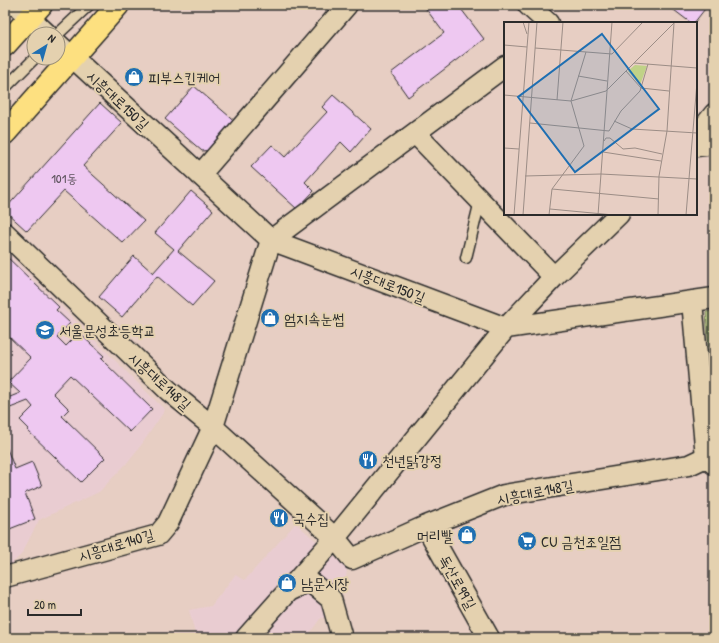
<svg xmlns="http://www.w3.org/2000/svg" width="719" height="643" font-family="'Patrick Hand','Poor Story',sans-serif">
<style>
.built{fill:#e9ccd1}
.green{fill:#c0d287;stroke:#767e59}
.building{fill:#eec8f1;stroke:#2b2b2b}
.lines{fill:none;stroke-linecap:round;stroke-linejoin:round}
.lane-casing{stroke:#2b2b2b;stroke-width:13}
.street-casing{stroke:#2b2b2b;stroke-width:23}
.primary-casing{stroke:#2b2b2b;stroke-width:25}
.lane{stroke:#e4d1af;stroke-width:10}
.street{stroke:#e4d1af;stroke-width:20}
.primary{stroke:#fde080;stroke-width:22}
.labels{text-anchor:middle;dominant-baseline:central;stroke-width:4;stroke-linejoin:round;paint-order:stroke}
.number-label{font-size:13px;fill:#5c525c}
.poi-label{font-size:15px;fill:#2b2b2b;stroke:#e4d1af;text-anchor:start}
.street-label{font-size:15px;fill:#2b2b2b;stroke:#e4d1af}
.inset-road{fill:none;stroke:#9c8d86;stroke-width:1}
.view{fill:#1f6fb2;fill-opacity:0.15;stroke:#1f6fb2;stroke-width:2}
.inset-edge{fill:none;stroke:#2b2b2b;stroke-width:2}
</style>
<rect width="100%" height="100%" fill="#e7cec3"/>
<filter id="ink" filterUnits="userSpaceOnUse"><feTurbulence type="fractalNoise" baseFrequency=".025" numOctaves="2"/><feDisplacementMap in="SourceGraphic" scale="8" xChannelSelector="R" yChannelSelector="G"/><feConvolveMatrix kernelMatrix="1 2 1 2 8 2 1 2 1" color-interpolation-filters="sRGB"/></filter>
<g filter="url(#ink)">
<path class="built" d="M5 251 165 410 142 444 126 464 99 492 39 520 21 555 10 565 5 567Z
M295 524 299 526 347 568 345 587 325 594 335 613 320 619 306 638H196L189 610 211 606 235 575 245 580Z"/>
<path class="green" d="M714 311V425L706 312Z"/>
<path class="building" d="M423 5H458L484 39 408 97 391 73 444 33Z
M672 5H708L694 23H691L670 7Z
M194 86 237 123 212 150 202 151 165 119Z
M333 95 371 129 351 152 341 142 305 182 314 191 297 209 251 167 272 145 285 157 327 112 322 107Z
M100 103 122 123 83 166 144 221 123 243 64 191 27 231 5 211V209Z
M191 191 213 210 178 251 214 281 192 306 157 276 122 317 99 297 134 256 153 273 174 249 155 233Z
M5 255 59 307 56 310 70 323 57 337 66 346 79 333 104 356 101 359 152 409 130 432 70 375 53 393 69 409 62 416 105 458 81 482 27 430 29 429 20 420 33 407 28 401 5 410V399L20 393 8 382 31 358 5 333Z
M5 444 15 469 32 462 42 486 25 493 35 519 7 530 5 525Z"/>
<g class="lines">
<defs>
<path id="lane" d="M58 34 89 5
M5 88 35 58
M466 258 480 201"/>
<path id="street" d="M16 5 47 34
M528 5 548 23
M58 44 271 240 506 328 714 298
M415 133 554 277
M696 137 714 114
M696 146 714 144
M200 175 347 5
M5 233 169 391 213 427 335 538 352 559 426 526 504 495 689 465 706 457 714 451
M692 301 706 457 714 464
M426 526 489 638
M5 577 158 535 168 523 213 427 271 240 505 66
M288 591 309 581 331 599 342 638
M246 638 335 538 506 328 554 277 619 214"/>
<path id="primary" d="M5 45 41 5
M5 133 118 5"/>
</defs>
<use href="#lane" class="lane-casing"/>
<use href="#street" class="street-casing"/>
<use href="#primary" class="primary-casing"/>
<use href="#lane" class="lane"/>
<use href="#street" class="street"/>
<use href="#primary" class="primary"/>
</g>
</g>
<defs>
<symbol id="shop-disc" viewBox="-11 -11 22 22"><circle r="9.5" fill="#1f6fb2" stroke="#e4d1af"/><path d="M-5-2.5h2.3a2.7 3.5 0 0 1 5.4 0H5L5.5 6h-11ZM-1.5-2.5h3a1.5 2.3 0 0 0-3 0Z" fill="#fff"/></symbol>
<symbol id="school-disc" viewBox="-11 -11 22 22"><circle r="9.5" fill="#1f6fb2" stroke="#e4d1af"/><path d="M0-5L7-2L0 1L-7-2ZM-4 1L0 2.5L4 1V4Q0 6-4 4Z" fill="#fff"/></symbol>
<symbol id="restaurant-disc" viewBox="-11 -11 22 22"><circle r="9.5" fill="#1f6fb2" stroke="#e4d1af"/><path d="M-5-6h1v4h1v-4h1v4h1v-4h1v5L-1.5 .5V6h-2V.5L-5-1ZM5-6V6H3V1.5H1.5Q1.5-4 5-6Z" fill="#fff"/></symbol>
<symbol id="supermarket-disc" viewBox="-11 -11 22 22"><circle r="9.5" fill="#1f6fb2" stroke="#e4d1af"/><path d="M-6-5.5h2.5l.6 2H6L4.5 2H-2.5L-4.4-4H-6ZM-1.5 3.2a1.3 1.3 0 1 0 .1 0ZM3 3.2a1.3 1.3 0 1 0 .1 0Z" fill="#fff"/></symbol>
</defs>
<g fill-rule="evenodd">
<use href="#shop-disc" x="123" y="66" width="22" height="22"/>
<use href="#shop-disc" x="259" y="307" width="22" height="22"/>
<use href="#school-disc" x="34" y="319" width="22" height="22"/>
<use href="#restaurant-disc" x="357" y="449" width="22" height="22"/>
<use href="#restaurant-disc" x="268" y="507" width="22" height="22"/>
<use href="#shop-disc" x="456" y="524" width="22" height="22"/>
<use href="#supermarket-disc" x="516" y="530" width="22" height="22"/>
<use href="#shop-disc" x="276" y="572" width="22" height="22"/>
</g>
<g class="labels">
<g class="number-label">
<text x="64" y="178">101동</text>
</g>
<g class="poi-label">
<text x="148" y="77">피부스킨케어</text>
<text x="284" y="318">엄지속눈썹</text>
<text x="59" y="330">서울문성초등학교</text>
<text x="382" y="460">천년닭강정</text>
<text x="293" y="518">국수집</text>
<text x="453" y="535" text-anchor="end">머리빨</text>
<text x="541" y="541">CU 금천조일점</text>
<text x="301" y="583">남문시장</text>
</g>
<g class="street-label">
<text transform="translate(118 100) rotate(43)">시흥대로150길</text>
<text transform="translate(388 284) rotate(21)">시흥대로150길</text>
<text transform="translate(160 381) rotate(42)">시흥대로148길</text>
<text transform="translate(535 492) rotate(-11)">시흥대로148길</text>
<text transform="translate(116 545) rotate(-17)">시흥대로140길</text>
<text transform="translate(458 582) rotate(61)">독산로99길</text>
</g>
</g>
<g transform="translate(504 22)">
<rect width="193" height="193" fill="#e7cec3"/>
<path d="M131 43 143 44 136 63 124 49Z" fill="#c0d287"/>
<path class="inset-road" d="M19 0 23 12M0 23 23 25M31 26 108 32M108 32 139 0M130 41 193 46M122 49 137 66 165 69M74 54 103 59M0 73 67 79 102 69 170 1M53 78 59 0M110 99 128 107 193 111M26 101 105 109 117 89 136 69 144 42M100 119 102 116H106L119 127 131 126 158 132M0 126 15 127M99 130 157 139M21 154 97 152 193 157M48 167 155 177M46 187 110 193M10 193 25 0M19 193 33 0M45 193 48 167 80 124 67 79 82 30M94 193 108 0M154 193 155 154 163 109 170 1M182 193 193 60"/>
<path class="view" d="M98 12 155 87 71 150 14 75Z"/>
<rect width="193" height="193" class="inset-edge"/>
</g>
<rect width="719" height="643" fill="none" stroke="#e4d1af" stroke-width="20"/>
<rect x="10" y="10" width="699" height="623" fill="none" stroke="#2b2b2b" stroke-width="1.5" filter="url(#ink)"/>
<g transform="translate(46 46) rotate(37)"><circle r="19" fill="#e4d1af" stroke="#9a8f7a"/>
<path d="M0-3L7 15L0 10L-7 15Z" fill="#1f6fb2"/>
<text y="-6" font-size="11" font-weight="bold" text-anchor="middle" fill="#2b2b2b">N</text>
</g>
<path d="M28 609v6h53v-6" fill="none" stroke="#2b2b2b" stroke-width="2"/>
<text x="34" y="609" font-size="12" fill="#2b2b2b" stroke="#e4d1af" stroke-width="3" paint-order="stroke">20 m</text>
</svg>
